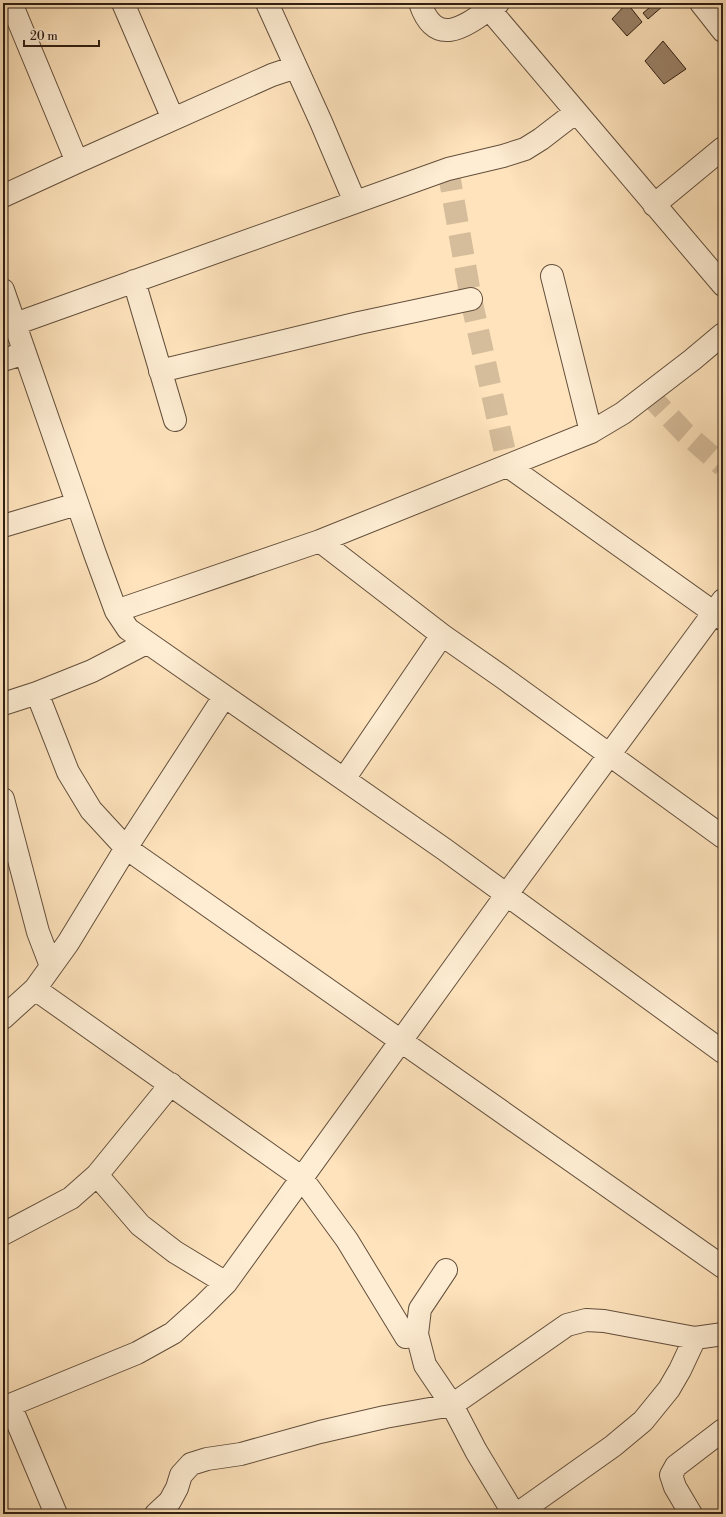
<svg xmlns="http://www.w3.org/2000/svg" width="726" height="1517" font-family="'Libre Bodoni',serif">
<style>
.building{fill:#9b846a;stroke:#2f1e12}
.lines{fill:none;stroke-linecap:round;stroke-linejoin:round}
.street-tunnel{stroke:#d5bc9a;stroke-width:22;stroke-dasharray:22 11;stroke-linecap:butt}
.street-casing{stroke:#634f3c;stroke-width:24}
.street{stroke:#feedd3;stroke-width:22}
</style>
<rect width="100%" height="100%" fill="#fee3bc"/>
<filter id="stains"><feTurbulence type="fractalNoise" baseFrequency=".005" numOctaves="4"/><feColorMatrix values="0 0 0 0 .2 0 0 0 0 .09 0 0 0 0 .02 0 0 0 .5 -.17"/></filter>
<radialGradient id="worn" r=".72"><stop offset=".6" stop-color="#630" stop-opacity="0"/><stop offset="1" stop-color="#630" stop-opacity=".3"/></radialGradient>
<path class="building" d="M627 3 642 22 627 36 612 19Z
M655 3H661L663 6 648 19 643 13Z
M663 41 686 69 664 84 645 61Z"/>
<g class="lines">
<path class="street-tunnel" d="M448 169 471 299 508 466
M648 394 685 433 723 466"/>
<defs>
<path id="street" d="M11 3 77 162
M123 3 173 119
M267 3 321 122 355 202
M420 3C437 53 470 22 498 3
M701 3 723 31
M489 9 723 285
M3 196 77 162 272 75 296 67
M654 205 723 148
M552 276 591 432
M134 281 175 420
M3 290 95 554 116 611 128 629 444 849 723 1052
M15 324 448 169 503 156 525 149 541 139 576 112
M3 360 25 353
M160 371 359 323 471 299
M508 466 723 619
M3 526 77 504
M320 541 442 635
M116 611 320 541 591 432 623 413 692 360 723 334
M37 693 68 772 91 810 126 848 723 1267
M3 704 37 693 92 671 146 643
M344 779 442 635 505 679 723 837
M3 799 38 932 51 966
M35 989 301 1177 347 1240 406 1337
M3 1018 35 989 68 943 126 848 224 697
M97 1175 140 1225 175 1252 226 1283
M3 1234 71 1198 97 1175 171 1084
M446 1270 420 1309 417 1334 425 1365 452 1405 476 1451 514 1514
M10 1405 56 1514
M3 1408 137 1353 173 1333 202 1307 226 1283 507 894 723 600
M156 1514 170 1501 177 1488 181 1475 191 1464 207 1459 241 1454 320 1432 385 1417 452 1405 567 1325 586 1320 604 1321 695 1338 723 1334
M517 1514 613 1446 643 1421 669 1389 680 1370 695 1338
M691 1514 675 1487 671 1475 676 1466 723 1430"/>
</defs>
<use href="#street" class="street-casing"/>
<use href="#street" class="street"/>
</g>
<rect width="726" height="1517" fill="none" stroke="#fee3bc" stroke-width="16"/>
<rect x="4" y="4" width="718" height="1509" fill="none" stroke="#2f1e12" stroke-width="2"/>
<rect x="8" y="8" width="710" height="1501" fill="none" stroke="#2f1e12"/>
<path d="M24 40v6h75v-6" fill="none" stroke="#2f1e12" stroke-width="2"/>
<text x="30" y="40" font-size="12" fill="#2f1e12" stroke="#feedd3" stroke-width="3" paint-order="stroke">20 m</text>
<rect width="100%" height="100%" filter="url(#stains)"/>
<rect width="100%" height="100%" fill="url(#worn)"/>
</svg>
